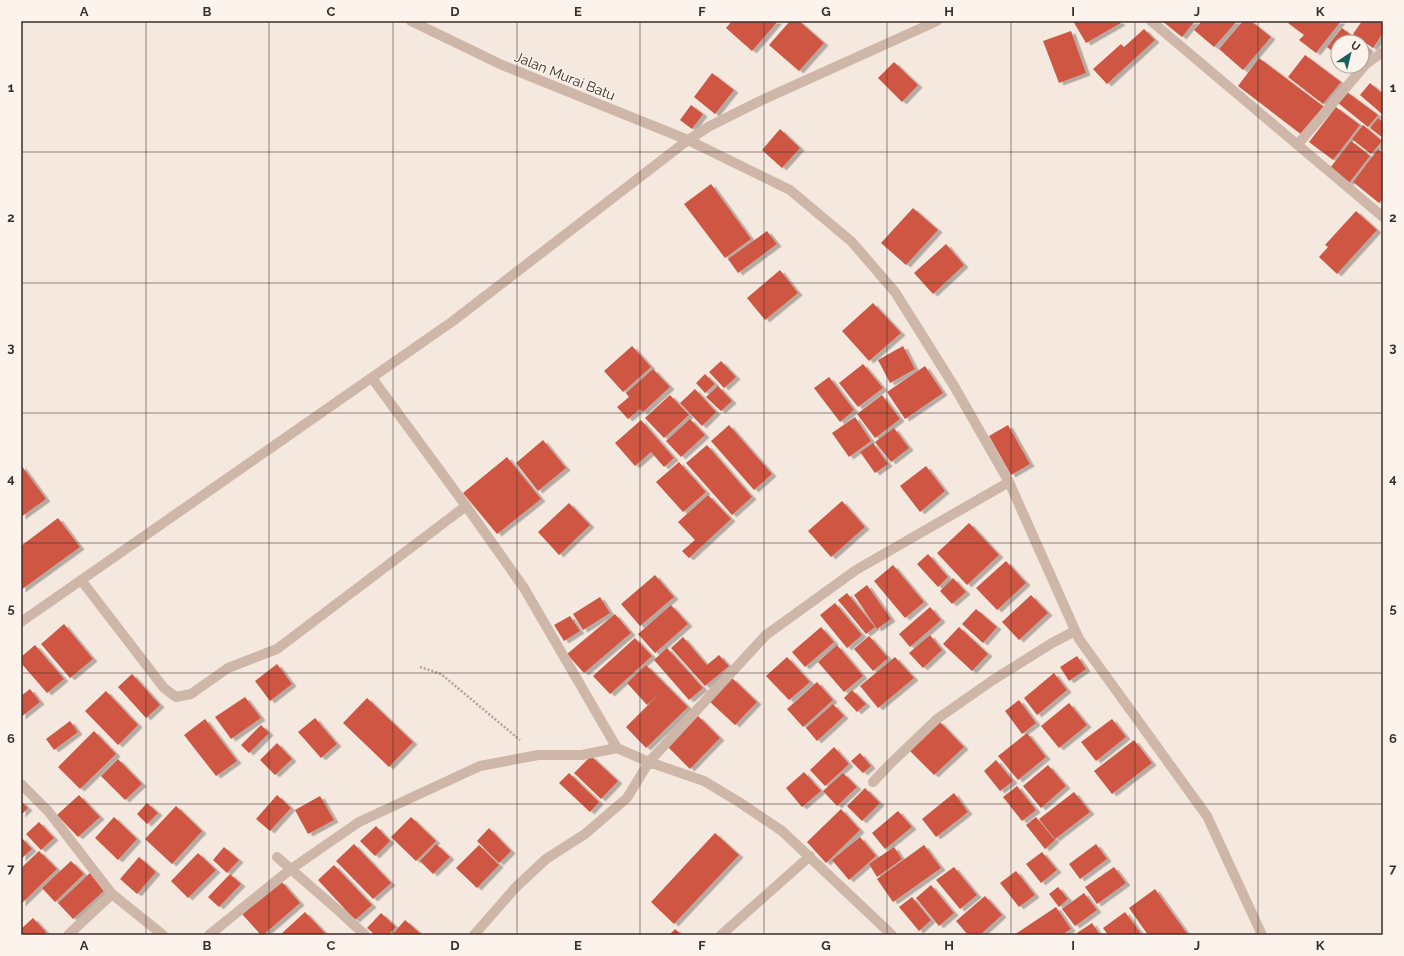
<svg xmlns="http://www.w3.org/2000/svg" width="1404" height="956" font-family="Raleway,sans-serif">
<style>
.building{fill:#ce5743;filter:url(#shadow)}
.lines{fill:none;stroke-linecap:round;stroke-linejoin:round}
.path{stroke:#baa093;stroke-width:2.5;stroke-dasharray:2 2;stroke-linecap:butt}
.minor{stroke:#ceb6a9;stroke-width:10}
.grid{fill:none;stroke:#3b2d29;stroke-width:1;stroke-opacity:0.55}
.labels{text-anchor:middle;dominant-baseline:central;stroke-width:3;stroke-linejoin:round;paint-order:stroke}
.street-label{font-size:14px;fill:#3b2d29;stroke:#fbf3ec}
.neatline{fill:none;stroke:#3b2d29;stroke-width:1.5}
.grid-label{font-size:13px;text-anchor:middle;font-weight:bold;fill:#3b2d29}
</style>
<defs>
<filter id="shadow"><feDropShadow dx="4.5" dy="2.5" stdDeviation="0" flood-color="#0004"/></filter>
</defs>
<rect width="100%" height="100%" fill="#f5e8df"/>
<path class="building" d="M732 21H778L752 51 726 28Z
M790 21H799L824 43 799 71 769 45Z
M1073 21H1119L1121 23 1086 43Z
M1162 21H1195L1182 37Z
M1202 21H1237L1214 47 1194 30Z
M1243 21H1251L1271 37 1243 70 1219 49Z
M1290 21H1341L1316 53 1299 40 1304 35 1288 23Z
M1362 21H1380L1383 23V33L1373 48 1353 34Z
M1342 28 1360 42H1338V56L1327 47Z
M1144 29 1155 40 1107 84 1093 69 1121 44 1124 47Z
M1071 31 1086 73 1059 83 1043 41Z
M1362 43 1369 49 1362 58Z
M1305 55 1341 82 1323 104 1288 77Z
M1259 58 1324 107 1302 135 1238 86Z
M894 62 918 85 902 102 878 78Z
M712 73 734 90 715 114 694 97Z
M1370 83 1383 94 1382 114 1360 95Z
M1347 92 1378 115 1368 127 1338 103Z
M691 105 703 114 692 129 680 120Z
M1336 107 1360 125 1333 160 1309 142Z
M1378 118 1383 122V138L1370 128Z
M1363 125 1382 141 1371 154 1352 139Z
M780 129 800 148 782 168 762 150Z
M1351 141 1370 156 1349 183 1330 168Z
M1378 149 1383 153V198L1379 203 1353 182Z
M711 184 751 239 725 258 684 204Z
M913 208 938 230 906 265 881 243Z
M1356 211 1377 230 1337 274 1319 257 1328 247 1325 245Z
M767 231 777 244 738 273 728 259Z
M946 244 964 265 933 294 914 273Z
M780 270 798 293 765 320 747 298Z
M873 303 901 333 869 361 842 331Z
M632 346 651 367 623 392 604 371Z
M903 346 915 369 890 383 878 360Z
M721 361 736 377 724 388 709 372Z
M863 364 883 388 858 407 839 383Z
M925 366 943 393 905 419 887 392Z
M653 369 670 387 643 412 640 409 628 419 617 407 629 397 626 393Z
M705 374 715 384 705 393 696 383Z
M829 377 854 410 840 422 814 388Z
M718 386 732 401 721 411 706 397Z
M695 389 716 412 702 426 680 403Z
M670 395 689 415 664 438 645 418Z
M882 395 900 419 875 438 857 414Z
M855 417 871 441 849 457 832 433Z
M690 419 705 435 681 457 666 441Z
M641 420 674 458 664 467 651 452 635 466 615 443Z
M729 425 772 474 754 490 711 441Z
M1008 425 1030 464 1011 475 989 436Z
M894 428 909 448 891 462 875 442Z
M543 440 566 468 538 491 516 463Z
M873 443 888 464 875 473 860 452Z
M707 445 752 497 732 515 686 463Z
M507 457 541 499 497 534 463 493Z
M679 462 706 492 683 512 656 482Z
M21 465 46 499 21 517Z
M926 466 945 491 920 512 900 486Z
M708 495 731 519 689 558 682 551 695 540 678 522Z
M842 501 865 527 831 557 808 531Z
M569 503 590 525 559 555 538 532Z
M58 518 80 547 21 590V546Z
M969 523 999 555 967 585 937 553Z
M928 554 948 577 938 587 917 564Z
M1006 561 1026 583 997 610 976 588Z
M893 565 924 602 905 618 874 581Z
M655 575 674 597 640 626 621 604Z
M953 578 966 592 952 604 940 591Z
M867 585 891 619 877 629 854 595Z
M847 593 875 627 866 634 838 600Z
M1031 595 1048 613 1019 640 1002 622Z
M600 597 610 613 583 630 573 614Z
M835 603 862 635 847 648 820 615Z
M671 605 688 624 655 653 638 634Z
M930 607 941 620 910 647 899 634Z
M976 609 997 627 983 643 962 624Z
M615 614 631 633 584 673 567 654Z
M570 616 580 631 564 641 554 625Z
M64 624 93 659 70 678 41 644Z
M821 627 834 642 805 667 792 652Z
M959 627 988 654 972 671 943 644Z
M930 635 942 650 923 668 909 653Z
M869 636 888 658 873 671 854 649Z
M683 637 707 665 719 655 729 666 705 686 671 648Z
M635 638 652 656 610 694 593 676Z
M35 645 64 679 47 693 21 663V657Z
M837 645 863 676 844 692 818 662Z
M667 648 703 688 689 700 654 660Z
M1077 656 1086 669 1069 681 1060 667Z
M787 657 810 682 789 700 766 676Z
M895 657 914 678 878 708 860 686Z
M277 664 292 684 270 701 255 681Z
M646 665 688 707 646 748 626 727 660 693 647 705 627 683Z
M1054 673 1067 690 1037 715 1024 698Z
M132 674 160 705 146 718 118 687Z
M732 678 757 702 735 725 709 701Z
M817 682 833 700 803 727 787 709Z
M30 689 40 702 21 717V696Z
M852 690 866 704 857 712 844 698Z
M106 691 138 725 118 745 85 711Z
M245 697 261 718 231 739 215 717Z
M367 698 413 742 389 767 343 723Z
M1019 700 1036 723 1022 734 1005 711Z
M1069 703 1087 725 1059 748 1041 726Z
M833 704 844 716 817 741 806 728Z
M698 716 720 738 690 769 667 746Z
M315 718 337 744 321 758 298 732Z
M205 719 237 761 216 776 184 735Z
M1112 719 1126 737 1096 761 1081 742Z
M70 721 78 732 54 750 46 739Z
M939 721 964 747 934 775 909 750Z
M261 725 269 733 249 753 241 745Z
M94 731 116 754 80 789 58 767Z
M1027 733 1046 757 1018 780 998 756Z
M1134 740 1152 763 1112 794 1094 771Z
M277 743 292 759 275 775 260 760Z
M834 747 849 764 825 786 810 770Z
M860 753 871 766 863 773 851 761Z
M591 756 618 781 601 799 574 773Z
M118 759 142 784 125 800 101 776Z
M996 760 1013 781 1000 791 984 771Z
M1048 765 1066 786 1041 808 1023 786Z
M804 772 821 791 802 807 786 788Z
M569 773 599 802 590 812 559 783Z
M843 773 857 787 837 806 823 791Z
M1017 786 1036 810 1022 821 1003 797Z
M865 788 880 803 862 821 847 806Z
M1074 792 1090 812 1055 839 1039 819Z
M954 793 968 812 936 837 922 819Z
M79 795 100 817 78 837 57 815Z
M277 795 291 808 270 831 256 819Z
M320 796 334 820 308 834 295 810Z
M21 801 28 808 21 815Z
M147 803 158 813 147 824 137 814Z
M176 806 202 831 172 864 145 839Z
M841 809 860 830 826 863 807 842Z
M898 811 912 827 885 849 872 833Z
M114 817 137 839 118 860 95 838Z
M411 817 436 841 416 861 391 837Z
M1036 817 1055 840 1045 849 1026 825Z
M39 822 54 838 41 850 26 834Z
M376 826 390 841 375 856 360 841Z
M489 828 511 851 499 863 477 841Z
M715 833 739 855 674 924 651 902Z
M21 837 32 849 21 859Z
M860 837 876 856 849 880 832 860Z
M354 844 391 883 373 899 336 861Z
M436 844 450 857 433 874 420 861Z
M1096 844 1107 859 1080 879 1069 864Z
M479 845 499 865 477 888 456 868Z
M924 845 941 868 893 902 877 879Z
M224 847 239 860 227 873 213 860Z
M894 847 902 859 877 877 869 864Z
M39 851 57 869 21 904V868Z
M1042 852 1057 870 1041 883 1026 864Z
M198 853 216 870 188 898 171 881Z
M139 857 156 872 137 894 120 879Z
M71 861 84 874 55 902 42 888Z
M334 865 372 905 355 920 318 880Z
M954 867 977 895 960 909 936 880Z
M1114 867 1126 883 1097 904 1085 887Z
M1016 871 1035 895 1019 907 1000 883Z
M90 873 106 889 73 919 58 903Z
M230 874 241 884 219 907 208 897Z
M281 881 300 903 263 935H261L242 914Z
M931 885 954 913 939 926 916 898Z
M1058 887 1068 899 1059 907 1049 894Z
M1155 889 1188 935H1148L1129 908Z
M1084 893 1097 910 1075 926 1062 909Z
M985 896 1002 915 980 935H968L956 921Z
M912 897 931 920 919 931 899 907Z
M1056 907 1071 929 1062 935H1014Z
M305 912 325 933 323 935H280Z
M1125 912 1142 935H1108L1103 928Z
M381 913 396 927 388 935H375L367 928Z
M33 918 46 932 43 935H21V929Z
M405 920 422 935H392Z
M1092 923 1100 935H1078L1077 933Z
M675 929 682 935H669Z"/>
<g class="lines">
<path class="path" d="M420 667 441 674 520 740"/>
<path class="minor" d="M411 21 502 65 688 140 790 190 852 242 895 292 954 386 1009 482 1079 639 1207 816 1262 935
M1151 21 1383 217
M1298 144 1366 64 1383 52
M372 378 466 506 524 588 617 748
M81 580 164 688 176 697 191 694 228 668 277 649 466 506
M21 622 453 321 688 140 710 126 760 101 937 21
M873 782 889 765 937 719 993 680 1052 643 1075 631
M21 784 48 811 112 894 163 935
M277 857 339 911 365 935
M68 935 112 894
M209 935 291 869 359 822 415 796 480 766 538 755H582L617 748 649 762 704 781 739 802 782 831 892 935
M474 935 515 888 546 859 585 834 627 798 649 762 766 635 856 570 1009 482
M721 935 810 856"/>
</g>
<path class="grid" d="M146 21V935M269 21V935M393 21V935M517 21V935M640 21V935M764 21V935M887 21V935M1011 21V935M1135 21V935M1258 21V935M21 152H1383M21 283H1383M21 413H1383M21 543H1383M21 673H1383M21 804H1383"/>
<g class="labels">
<g class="street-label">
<text transform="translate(565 76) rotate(22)">Jalan Murai Batu</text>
</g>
</g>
<rect width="1404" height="956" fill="none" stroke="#fbf3ec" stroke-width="44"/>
<g transform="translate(1350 54) rotate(35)"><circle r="19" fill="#fbf3ec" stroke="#aea49e"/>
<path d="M0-3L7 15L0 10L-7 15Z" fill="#1b605e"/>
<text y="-6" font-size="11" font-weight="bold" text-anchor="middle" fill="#3b2d29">U</text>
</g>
<rect x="22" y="22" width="1360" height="912" class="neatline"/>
<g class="grid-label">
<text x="84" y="16">A</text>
<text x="207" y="16">B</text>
<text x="331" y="16">C</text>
<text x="455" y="16">D</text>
<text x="578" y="16">E</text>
<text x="702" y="16">F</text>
<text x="826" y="16">G</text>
<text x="949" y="16">H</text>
<text x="1073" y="16">I</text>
<text x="1197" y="16">J</text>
<text x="1320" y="16">K</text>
<text x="11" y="92">1</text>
<text x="1393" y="92">1</text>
<text x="11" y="222">2</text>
<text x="1393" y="222">2</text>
<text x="11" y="352">3</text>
<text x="1393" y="352">3</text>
<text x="11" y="483">4</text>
<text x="1393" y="483">4</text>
<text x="11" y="613">5</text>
<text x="1393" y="613">5</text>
<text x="11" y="743">6</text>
<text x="1393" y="743">6</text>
<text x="11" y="873">7</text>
<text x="1393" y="873">7</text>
<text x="84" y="950">A</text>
<text x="207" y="950">B</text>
<text x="331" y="950">C</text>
<text x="455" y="950">D</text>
<text x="578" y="950">E</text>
<text x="702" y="950">F</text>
<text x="826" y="950">G</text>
<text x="949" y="950">H</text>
<text x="1073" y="950">I</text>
<text x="1197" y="950">J</text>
<text x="1320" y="950">K</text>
</g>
</svg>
